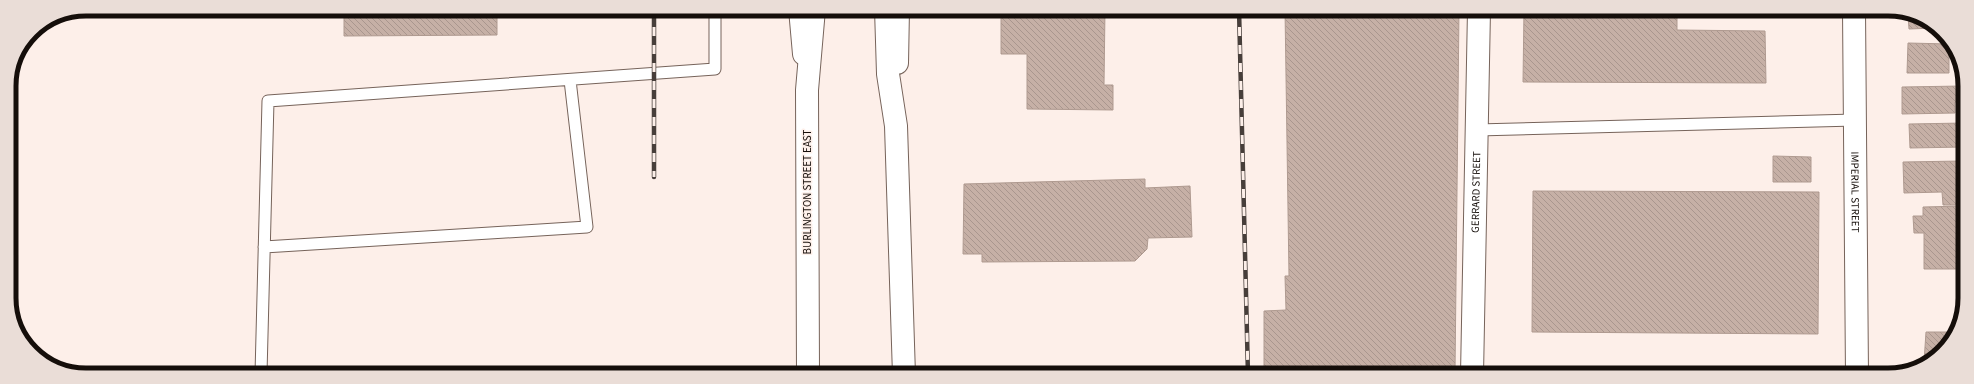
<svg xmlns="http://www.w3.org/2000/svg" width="1974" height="384" font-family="'Source Sans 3',sans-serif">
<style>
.building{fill:url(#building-back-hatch);stroke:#af9a90}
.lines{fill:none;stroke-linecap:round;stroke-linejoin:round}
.service-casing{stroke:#76635a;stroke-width:13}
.minor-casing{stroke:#76635a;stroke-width:24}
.tertiary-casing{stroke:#76635a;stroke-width:24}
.secondary-casing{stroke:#76635a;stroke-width:24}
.service{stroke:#fff;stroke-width:11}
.minor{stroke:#fff;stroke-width:22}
.tertiary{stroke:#fff;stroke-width:22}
.secondary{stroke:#fff;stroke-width:22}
.rail-casing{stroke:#473e3a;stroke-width:4.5}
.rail{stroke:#fdefe9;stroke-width:3;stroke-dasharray:9;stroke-linecap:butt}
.labels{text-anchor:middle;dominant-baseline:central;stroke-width:3;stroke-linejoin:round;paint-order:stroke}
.street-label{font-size:11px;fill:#150e0a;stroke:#fdefe9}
.rim{fill:none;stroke:#150e0a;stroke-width:5}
</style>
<defs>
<pattern id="building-back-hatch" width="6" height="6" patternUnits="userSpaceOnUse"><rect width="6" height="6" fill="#c6b0a6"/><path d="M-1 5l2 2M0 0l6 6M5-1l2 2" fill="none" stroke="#a9968e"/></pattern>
</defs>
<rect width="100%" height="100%" fill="#fdefe9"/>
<path class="building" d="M344 9H497V35L344 36Z
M1027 9H1105L1104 85H1113V110L1027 109V54H1001V17H1027Z
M1285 9 1459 10 1455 372 1264 375V311L1286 310 1285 276H1289Z
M1524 10H1677V30L1765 31 1766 83 1523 82Z
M1908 15 1935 28 1909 29Z
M1908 43 1949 44V73H1907Z
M1962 86V102H1955V113L1902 114V87Z
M1964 123V147L1910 148 1909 124Z
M1773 156 1811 157V182H1773Z
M1962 161 1964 205H1943L1942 192 1904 193 1903 162Z
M1145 179V188L1190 186 1192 237 1148 238 1147 249 1135 261 982 262V254H963L964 184Z
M1533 191 1819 192 1818 334 1532 332Z
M1964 206V269H1924V233H1914L1913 216H1923V207Z
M1926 332H1952L1939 356 1924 362Z"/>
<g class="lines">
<defs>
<path id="service" d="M1477 130 1855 120
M264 247 587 227 570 80
M261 374 268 101 715 69V9"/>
<g id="minor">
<path id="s1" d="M1854 10 1857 375"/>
<path id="s2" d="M1472 375 1479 10"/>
</g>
<path id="tertiary" d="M800 9 804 54
M897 63 898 9"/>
<path id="secondary" d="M886 9 888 74 896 126 904 375
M808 375 807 90 814 9"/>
</defs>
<use href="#service" class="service-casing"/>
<use href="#minor" class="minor-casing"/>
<use href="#tertiary" class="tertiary-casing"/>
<use href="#secondary" class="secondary-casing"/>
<use href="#service" class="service"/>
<use href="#minor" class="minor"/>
<use href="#tertiary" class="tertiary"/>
<use href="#secondary" class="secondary"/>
<defs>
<path id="rail" d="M654 9V177
M1239 9 1248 375"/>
</defs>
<use href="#rail" class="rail-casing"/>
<use href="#rail" class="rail"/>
</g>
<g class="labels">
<g class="street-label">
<text transform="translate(807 192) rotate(-90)">BURLINGTON STREET EAST</text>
<text stroke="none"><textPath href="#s2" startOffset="183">GERRARD STREET</textPath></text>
<text stroke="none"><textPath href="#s1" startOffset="182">IMPERIAL STREET</textPath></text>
</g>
</g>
<path d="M0 0H1974V384H0ZM86 16H1888A70 70 0 0 1 1958 86V298A70 70 0 0 1 1888 368H86A70 70 0 0 1 16 298V86A70 70 0 0 1 86 16Z" fill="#eaddd7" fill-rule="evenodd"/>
<path class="rim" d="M86 16H1888A70 70 0 0 1 1958 86V298A70 70 0 0 1 1888 368H86A70 70 0 0 1 16 298V86A70 70 0 0 1 86 16Z"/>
</svg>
